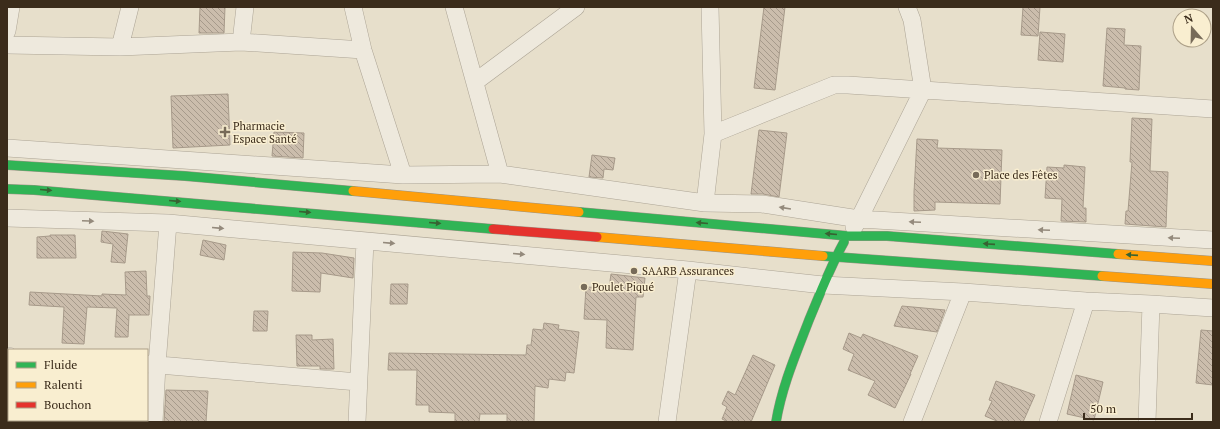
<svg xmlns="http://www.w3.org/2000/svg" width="1220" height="429" font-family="'PT Serif',serif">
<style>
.building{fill:url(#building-back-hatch);stroke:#a79a8a}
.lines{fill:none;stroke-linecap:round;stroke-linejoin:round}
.street-casing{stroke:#aca495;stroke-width:18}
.fast-casing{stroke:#9b9385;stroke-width:10}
.slow-casing{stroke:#9b9385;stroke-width:10}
.jam-casing{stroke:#9b9385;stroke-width:10}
.street{stroke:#eee9dd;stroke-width:17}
.fast{stroke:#30b455;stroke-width:9}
.slow{stroke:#ff9f0a;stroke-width:9}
.jam{stroke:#e5322d;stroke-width:9}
.oneway{fill:#376232}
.oneway2{fill:#948a7c}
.poi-dot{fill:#776b59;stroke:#f9eed0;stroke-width:1.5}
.labels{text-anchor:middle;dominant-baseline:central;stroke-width:3;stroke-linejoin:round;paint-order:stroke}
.poi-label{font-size:11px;fill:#3b2c1b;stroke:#f9eed0;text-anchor:start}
</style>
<defs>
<pattern id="building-back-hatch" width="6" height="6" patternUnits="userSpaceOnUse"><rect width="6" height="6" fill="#cbbdac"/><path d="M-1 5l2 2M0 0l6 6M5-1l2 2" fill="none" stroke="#a69a8b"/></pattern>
</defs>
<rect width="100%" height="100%" fill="#e7dfcb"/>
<path class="building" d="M200 7H225L224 33H199Z
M764 7H785L775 90 754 88Z
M1023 7H1040L1038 36 1021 35Z
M1107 28 1125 29 1124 45 1141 46 1139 90 1125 89V88L1103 86Z
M1040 32 1065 34 1063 62 1038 60Z
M228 94 230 145 173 148 171 96Z
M1132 118 1152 119 1150 171 1168 172 1166 227 1125 224 1126 211H1128L1132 162H1130Z
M759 130 787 133 779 197 763 194H751Z
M274 132 304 133 303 158 272 156Z
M917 139 938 140 937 148 1002 150 1000 204 935 202V210L914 211V192Z
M592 155 615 158 613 170 604 169 603 178 589 177Z
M1064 165 1085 167 1083 208H1086V222L1061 221 1062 199 1045 198 1047 167 1064 168Z
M102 231 128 234 125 263 111 262 113 244 101 242Z
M50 235H75L76 258H37V237L50 236Z
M203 240 226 245 224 260 200 255Z
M293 252 322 253 354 258 353 278 321 273 320 292 292 291Z
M146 271 147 296H150L149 315H129L128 337H115L117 308 87 307 84 344 62 343 64 307 29 305 30 292 102 296V294L126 295 125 272Z
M611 274 645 278 643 297H636L633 350 606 348 607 320 584 319 586 287 609 288Z
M391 284H408L407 304H390Z
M902 306 945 310 937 332 894 326Z
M254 311H268L267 331H253Z
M544 323 559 325 558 329 579 332 574 373 566 372 565 381 549 379 548 388 535 386 534 422H507V414H480L479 422H455V413L429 412V405H416L417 370H388L389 353 526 355 527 345H531L533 329 543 330Z
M1201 330 1213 331V385L1196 383Z
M849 333 861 338 863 334 918 356 910 374H911L895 408 868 395 875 381 848 370 854 354 843 349Z
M296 335H312V340L333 339 334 369H320V366H297Z
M753 355 775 365 751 422H728L722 419 727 407 722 404 728 391 735 395Z
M1076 375 1103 382 1094 420 1067 414Z
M996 381 1035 395 1023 422H999L985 416 992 401 989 400Z
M166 390 208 391 206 422H164Z"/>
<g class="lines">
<defs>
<path id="street" d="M353 7 363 50 403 175
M454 7 500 174
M7 31 11 7
M241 42 245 7
M7 45 120 47 241 42 363 50
M120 47 130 7
M475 82 576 7
M713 134 834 85H848L1213 109
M7 148 403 175 500 174 705 203 762 204 859 219 1213 240
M705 203 713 134 710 7
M7 218 168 223 688 270 823 285 963 292 1086 301 1151 304 1213 308
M854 227 859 219 923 90 912 20 907 7
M7 356H9
M147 364 358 382
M154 422 157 365 168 223
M357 422 365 241
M667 422 688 270
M912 422 963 292
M1048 422 1086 301
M1147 422 1151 304"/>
<path id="fast" d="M7 165 185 176 353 191
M7 189 34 190 493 229
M579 212 848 236H887L1118 254
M823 256 1102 276
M776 422C782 386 796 354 809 320 820 294 830 267 844 242"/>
<path id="slow" d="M353 191 579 212
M597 237 823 256
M1118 254 1213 261
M1102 276 1213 284"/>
<path id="jam" d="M493 229 597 237"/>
</defs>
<use href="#street" class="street-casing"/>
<use href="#fast" class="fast-casing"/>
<use href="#slow" class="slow-casing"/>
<use href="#jam" class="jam-casing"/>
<use href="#street" class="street"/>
<use href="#fast" class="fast"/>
<use href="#slow" class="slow"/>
<use href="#jam" class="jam"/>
</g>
<defs><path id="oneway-solid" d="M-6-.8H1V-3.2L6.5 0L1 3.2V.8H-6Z"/></defs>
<g class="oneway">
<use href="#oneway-solid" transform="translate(46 190) rotate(5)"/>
<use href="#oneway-solid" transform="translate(175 201) rotate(5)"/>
<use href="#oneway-solid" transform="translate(305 212) rotate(5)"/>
<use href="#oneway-solid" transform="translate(435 223) rotate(5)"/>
<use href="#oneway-solid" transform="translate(702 223) rotate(-175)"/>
<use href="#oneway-solid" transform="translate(831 234) rotate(-175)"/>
<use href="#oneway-solid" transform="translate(989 244) rotate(-176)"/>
<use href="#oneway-solid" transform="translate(1132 255) rotate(-176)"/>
</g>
<g class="oneway2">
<use href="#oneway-solid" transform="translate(785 208) rotate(-171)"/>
<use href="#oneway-solid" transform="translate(88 221) rotate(2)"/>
<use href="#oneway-solid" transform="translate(915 222) rotate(-177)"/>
<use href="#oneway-solid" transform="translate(218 228) rotate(5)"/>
<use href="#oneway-solid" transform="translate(1044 230) rotate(-177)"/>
<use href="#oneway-solid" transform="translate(1174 238) rotate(-177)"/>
<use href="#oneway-solid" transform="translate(389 243) rotate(5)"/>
<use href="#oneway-solid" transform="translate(519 254) rotate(5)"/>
</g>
<g class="poi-dot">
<path d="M223 126h4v4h4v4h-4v4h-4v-4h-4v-4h4z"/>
<circle cx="976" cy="175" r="4"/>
<circle cx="634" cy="271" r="4"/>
<circle cx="584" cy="287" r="4"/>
</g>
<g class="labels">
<g class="poi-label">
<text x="233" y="126">Pharmacie<tspan x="233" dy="13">Espace Santé</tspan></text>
<text x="984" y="175">Place des Fêtes</text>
<text x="642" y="271">SAARB Assurances</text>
<text x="592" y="287">Poulet Piqué</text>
</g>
</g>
<rect width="1220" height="429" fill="none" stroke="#3b2c1b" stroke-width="16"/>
<rect x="8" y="349" width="140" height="72" fill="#f9eed0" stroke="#ada088"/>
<rect x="16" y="362" width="20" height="6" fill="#30b455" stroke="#ada088"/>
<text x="44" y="369" font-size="12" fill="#3b2c1b">Fluide</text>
<rect x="16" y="382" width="20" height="6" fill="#ff9f0a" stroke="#ada088"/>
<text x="44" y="389" font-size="12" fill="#3b2c1b">Ralenti</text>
<rect x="16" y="402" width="20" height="6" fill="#e5322d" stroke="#ada088"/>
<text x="44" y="409" font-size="12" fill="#3b2c1b">Bouchon</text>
<g transform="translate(1192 28) rotate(340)"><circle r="19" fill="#f9eed0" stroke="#ada088"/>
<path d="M0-3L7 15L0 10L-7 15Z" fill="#776b59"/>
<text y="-6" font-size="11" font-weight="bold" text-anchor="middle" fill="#3b2c1b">N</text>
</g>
<path d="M1084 413v6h108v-6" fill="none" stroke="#3b2c1b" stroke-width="2"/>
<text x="1090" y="413" font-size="12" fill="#3b2c1b" stroke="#f9eed0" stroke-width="3" paint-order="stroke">50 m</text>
</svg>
